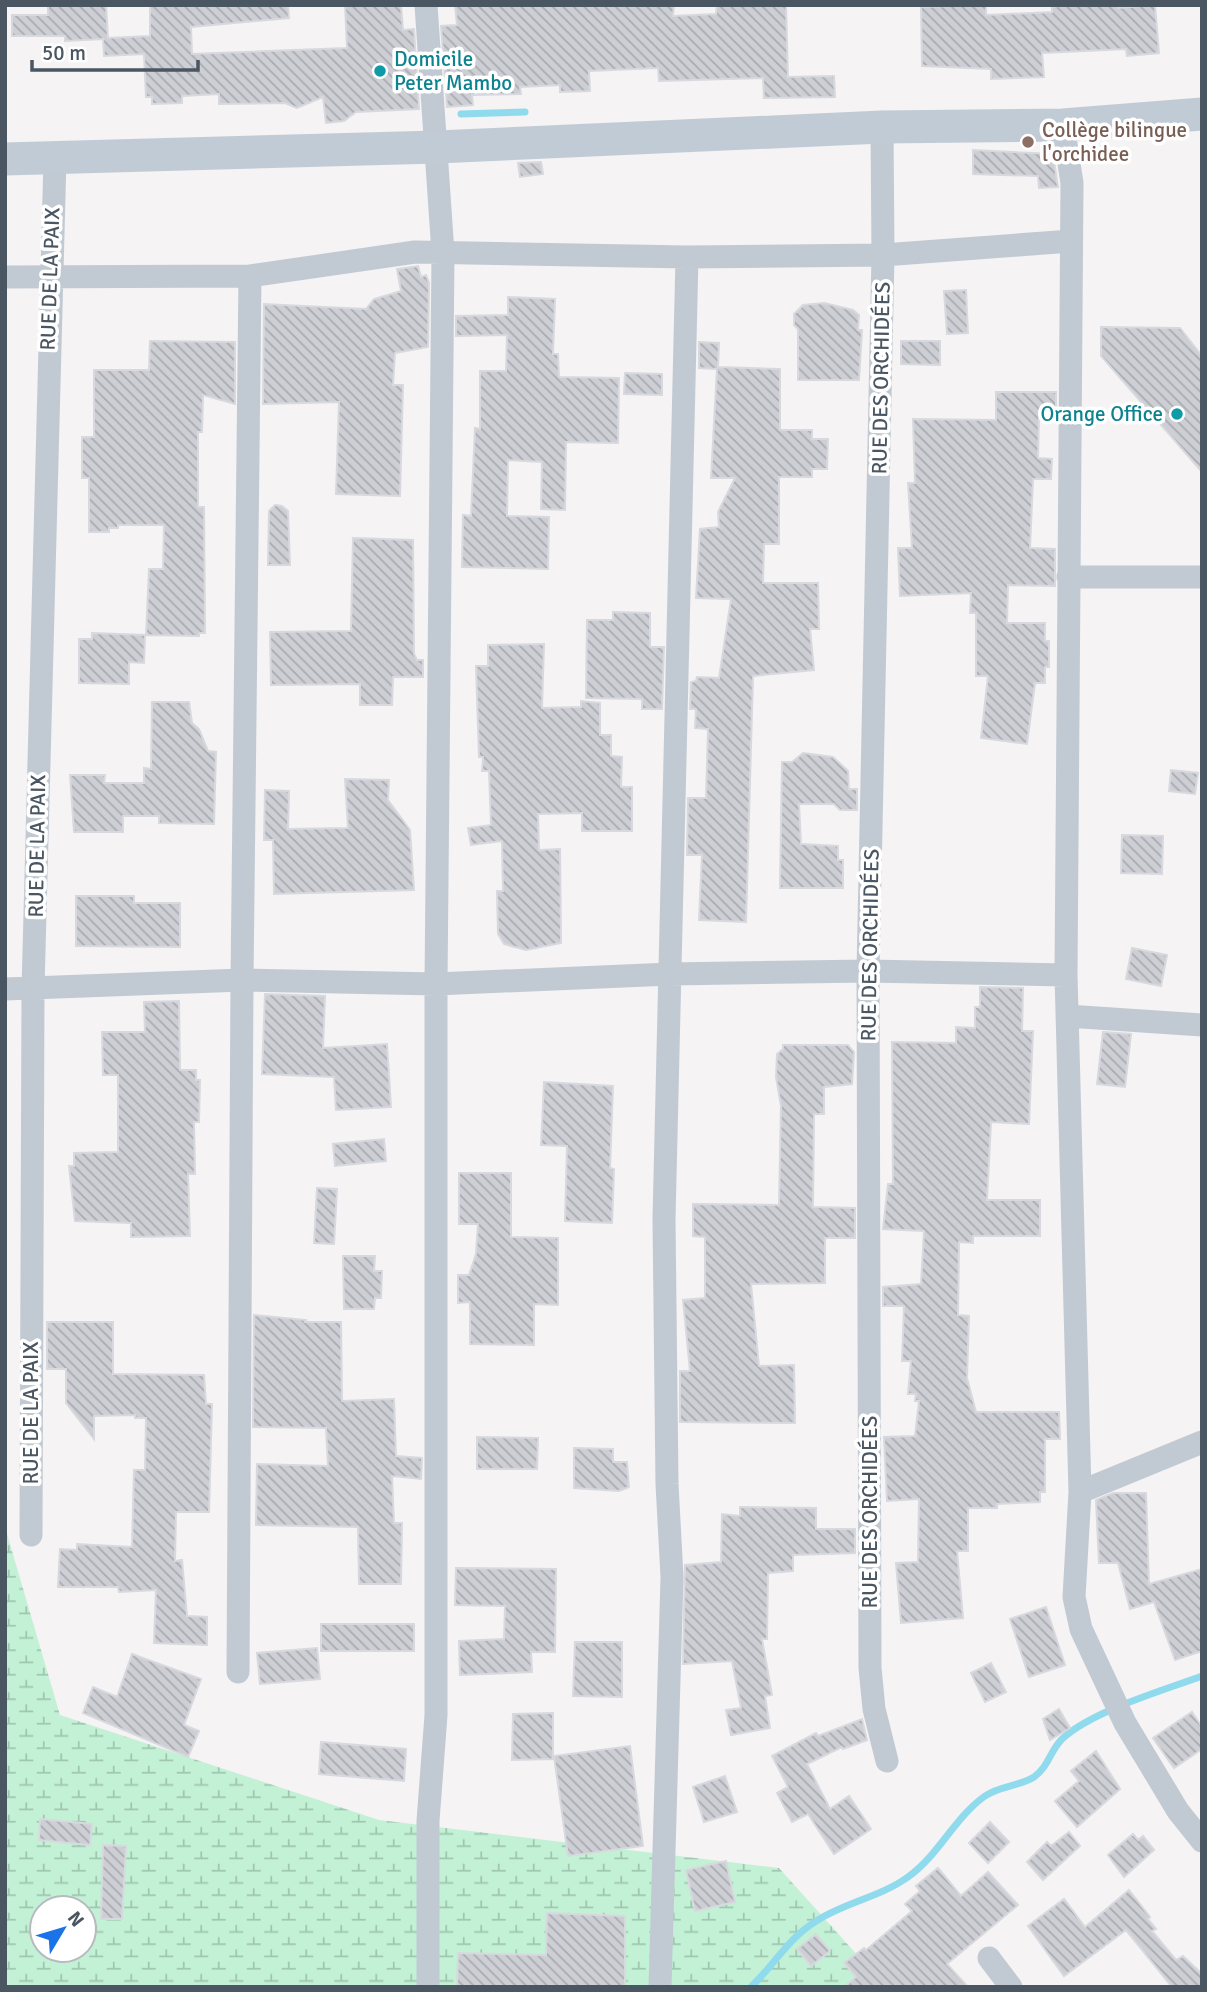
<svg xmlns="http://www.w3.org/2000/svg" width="1207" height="1992" font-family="Signika,sans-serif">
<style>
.wetland{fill:url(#wetland-marsh);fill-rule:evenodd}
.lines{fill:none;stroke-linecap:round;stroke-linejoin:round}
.stream{stroke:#90daee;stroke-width:7}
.building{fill:url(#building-back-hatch);stroke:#d7d9de;stroke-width:2}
.minor{stroke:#c1cad2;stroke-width:23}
.secondary{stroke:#c1cbd6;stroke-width:33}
.culture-dot{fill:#0f9aa8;stroke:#fff;stroke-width:2.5}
.education-dot{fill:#8d6e63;stroke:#fff;stroke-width:2.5}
.labels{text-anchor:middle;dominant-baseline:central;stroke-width:7;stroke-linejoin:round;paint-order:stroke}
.culture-label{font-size:21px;fill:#0d838f;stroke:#fff;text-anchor:start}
.education-label{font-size:21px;fill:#785e54;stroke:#fff;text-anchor:start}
.street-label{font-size:21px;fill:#4a5661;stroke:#fff}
</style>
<defs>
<pattern id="wetland-marsh" width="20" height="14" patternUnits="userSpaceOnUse" patternTransform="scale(1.75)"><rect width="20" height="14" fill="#c3f1d5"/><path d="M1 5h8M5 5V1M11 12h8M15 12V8" fill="none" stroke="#a0c6b0"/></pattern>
<pattern id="building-back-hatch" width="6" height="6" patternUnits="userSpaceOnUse" patternTransform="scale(1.75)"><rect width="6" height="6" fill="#cdcfd5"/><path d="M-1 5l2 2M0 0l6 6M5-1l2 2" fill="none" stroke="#a8abb0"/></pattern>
</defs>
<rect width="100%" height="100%" fill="#f5f3f3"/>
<path class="wetland" d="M5 1527 60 1715 379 1820 779 1868 886 1987H5ZM42 1908H84V1950H42Z"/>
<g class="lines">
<path class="stream" d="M461 114 525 112
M751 1987C775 1964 789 1937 818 1920 847 1902 880 1897 908 1877 939 1855 954 1818 985 1796 999 1786 1020 1786 1034 1777 1049 1766 1050 1751 1062 1739 1092 1711 1162 1691 1202 1676"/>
</g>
<path class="building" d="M48 5H106L108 38 150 36V5H288L289 18 191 27 192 54 347 48 345 5H401L403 30 414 29 419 109 356 112 344 121 326 123 323 97 297 108 285 103 219 104V94L182 96V103L152 104V97H146L144 54 104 56 103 39 65 41V36H12V15H48Z
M455 5H674L673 16 716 14 717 5H786L788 77 834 76 835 97 764 98 763 78 659 81 658 68 589 71 590 91 560 92V85L520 87 521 94 472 95 473 105 447 107 441 26 457 25Z
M986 5V15L1052 12V7L1066 5H1118V8L1155 5 1159 53 1127 56 1126 49 1042 53 1044 77 991 79V69L922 66 921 7Z
M973 150 1053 154 1058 187 1039 188 1038 176 973 174Z
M541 162 543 174 520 177 518 163Z
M418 266 421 277 426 275 429 283 428 347 395 353 393 385H403L400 496 336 494 339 402 263 404 264 304 366 309 374 299 401 291 397 269Z
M966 290 968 333 947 334 944 291Z
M508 297 555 299 553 354H558L559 377 619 378 618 443 566 442 565 510 541 509 542 462 508 460 507 516 549 517 548 569 462 567 463 515 471 516 475 428 480 429V371H506L507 335 456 336V316L508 315Z
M824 303 853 310 859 315 858 330H862L859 380H798V329L794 325V314L803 305Z
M1101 327 1180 328 1202 356V472L1101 356Z
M150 341 235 342V404L203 395 202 432H198V507H204L205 633H199V636L146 635 149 569H163L164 525H118V528H109V532H89V478H82V437H94V370H149Z
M901 341H940V365L901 364Z
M699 342 719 343 718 367 780 369V430H812V439H828L827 469H812V477H779V544H764L763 583H818L819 629H810L814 670 753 676 746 922 699 920 702 855H687L688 798H706L708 729 695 728 696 709H690L691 682 696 681 697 677 719 678 731 599 696 598 700 529 719 527 718 512 735 478H711L717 369 699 368Z
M625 373 662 374V395L624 394Z
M996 392H1056V416H1039L1038 458 1052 459 1051 479H1033L1030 548 1055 549V586L1008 585 1007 623H1045V641H1049V667H1045V683H1035L1027 744 981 738 988 676H976V613H970L971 593 900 596 898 548H912L908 483H915L913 419 996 420Z
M275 505 282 506 288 511 290 565H268L269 511Z
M353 538 413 540 414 654 417 660H423V677H393L392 705H360V684L271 685 270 632 351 631Z
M613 612 650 613V647H664L662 709H642V699L586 698 587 620H613Z
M92 633 145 635 144 663 129 662V684L79 683V639H92Z
M544 644 542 708 581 707V701L600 703V735H611V756L622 757 621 787H632V831H582V813L538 814 539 850 560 849 561 943 526 950 504 944 498 934 497 891H503L502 841 471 845 468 828 491 825 489 771H482L483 757H479L476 666H488V645Z
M152 702H189L192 723 199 729 208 751 216 752 214 824 159 823V816H123V832H74L70 775H105L104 783H144V768L151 769Z
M803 753 833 757 848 771 849 789H857V810H840L834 804H799L801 844 838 846V860H843V888H780L782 762H792Z
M1171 770 1198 773 1195 794 1169 791Z
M345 779 389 780 388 800 410 830 414 890 274 894 273 840H264L265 790 289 791 288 829 348 828Z
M1122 835 1163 836 1162 874 1121 873Z
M76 896H134V903H180V947L76 946Z
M1132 948 1167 955 1161 986 1126 979Z
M980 987 1023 988 1022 1031H1033L1029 1124 991 1122 987 1200H1040V1236H973V1243L959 1242 958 1315 969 1316 967 1378 976 1412H1059L1060 1439H1045V1492H1040V1502L997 1504V1508H968V1551H957L963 1618 901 1623 896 1563 918 1562 919 1499 887 1501 884 1437 915 1436 919 1401H915L916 1394H908L911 1361H902L904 1306H883V1287L921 1284 924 1231 883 1229 888 1184H893L892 1042 956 1043V1027L975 1028V1007H980Z
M265 994 325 996 323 1048 387 1044 391 1107 336 1110 334 1077 262 1074Z
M179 1001 180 1070H196V1080H200L199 1122H194L195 1174H188L190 1236 131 1237V1223L75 1221 69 1166H74V1153L118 1152V1075H103L102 1032H145L144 1002Z
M1103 1032 1131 1034 1125 1087 1097 1084Z
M783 1045H848L854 1052 852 1084 824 1087V1114H814L813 1207 855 1208V1238H825V1283L751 1284 759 1366 794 1365 795 1423 680 1422V1371H690L683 1300 705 1298V1237L693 1236V1204L779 1205 781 1106 776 1077 777 1054 783 1049Z
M544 1082 613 1086 610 1168 614 1169 612 1223 565 1221 567 1146 541 1145Z
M384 1139 386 1161 335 1166 333 1144Z
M459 1173H511V1237L558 1238V1305L534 1304V1345L470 1344V1302L458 1303V1275H469L476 1254 478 1224H459Z
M317 1188 337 1189 334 1244 314 1243Z
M343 1256H375L374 1271H382L381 1298H375L374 1309H344Z
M254 1315 306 1320 305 1322H341L342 1401 394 1399 396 1456 422 1458 421 1479 392 1476 394 1523H402L401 1584H359L358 1527 256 1525 257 1464 328 1466 326 1428 253 1427Z
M47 1322H113V1374L204 1375 206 1404H212L209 1512H176L175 1561 182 1560 187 1616 207 1617V1645L154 1643 156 1590 119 1592 118 1587H58L60 1549 77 1550V1544L132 1547 134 1470H145L146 1418H135V1415L94 1416V1439L66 1403V1369H47Z
M477 1437 538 1438 537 1469H477Z
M574 1448 613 1449V1462H627L629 1487 619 1491 574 1488Z
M1113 1493H1146L1149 1584 1202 1569V1651L1175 1660 1154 1602 1130 1609 1118 1563H1099L1096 1500Z
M740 1507 816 1508V1529H855V1553L793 1555V1571L768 1573 767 1639H762L772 1695 765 1696 770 1728 731 1735 726 1710 741 1708 732 1661 683 1664 685 1565 721 1562 722 1514 740 1516Z
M456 1568 556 1569 555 1652H531L532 1672 460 1675 459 1641 504 1639 505 1606 455 1605Z
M1046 1607 1065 1665 1029 1677 1010 1619Z
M321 1624H414V1651H321Z
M575 1642H622V1697L573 1696Z
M317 1648 320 1679 260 1684 257 1653Z
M132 1654 201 1679 184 1725 199 1731 188 1757 83 1713 93 1687 117 1697Z
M991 1663 1006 1692 985 1702 971 1673Z
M1059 1709 1070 1728 1050 1740 1043 1719Z
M1192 1712 1202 1727V1749L1174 1768 1153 1738Z
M553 1713V1759L512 1760 513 1714Z
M862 1719 867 1740 843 1749 842 1747 807 1764 830 1809 849 1796 871 1829 834 1854 808 1814 792 1822 777 1793 788 1787 772 1756 816 1733 818 1736Z
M321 1742 406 1749 404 1781 319 1774Z
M630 1746 643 1846 568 1856 554 1756Z
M1096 1751 1120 1789 1077 1827 1055 1801 1079 1781 1071 1771Z
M725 1776 737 1812 704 1822 693 1787Z
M40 1819 92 1824 90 1845 39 1840Z
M990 1822 1009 1842 988 1863 969 1843Z
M1069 1832 1080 1846 1043 1880 1027 1862 1047 1842 1051 1846Z
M1133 1834 1138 1840 1143 1836 1154 1850 1124 1877 1108 1855Z
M103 1845 126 1846 122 1919H101Z
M726 1861 735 1902 695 1911 686 1870Z
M938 1868 961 1896 988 1872 1018 1905 947 1964 968 1987H844L856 1977 844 1963 864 1948 866 1950 912 1911 905 1904 920 1891 916 1886Z
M1129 1890 1150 1917 1148 1919 1156 1929 1152 1931 1176 1960 1183 1956 1202 1974V1987H1172L1126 1930 1064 1976 1028 1926 1064 1899 1085 1927Z
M547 1913 625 1916V1987H457L458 1953 546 1955Z
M816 1934 830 1951 811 1966 797 1949Z"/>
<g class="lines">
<path class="minor" d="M426 5 443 253 436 984V1715L428 1821V1987
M1063 125 1072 183 1066 975 1080 1492 1074 1597 1081 1629 1125 1723 1178 1811 1202 1841
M882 127 883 255 868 971 870 1668 874 1709 887 1761
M5 277 250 276 415 252 687 257 883 255 1071 241
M1068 577H1202
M5 989 242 980 436 984 670 974 868 971 1066 975
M1067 1016 1202 1025
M1080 1492 1202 1442
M31 1535 33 989 55 158
M238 1672 242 980 250 276
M989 1958 1011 1987
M660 1987 672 1577 667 1484 664 1219 687 257"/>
<path class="secondary" d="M5 159 437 147 882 127 1063 125 1202 114"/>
</g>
<g class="culture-dot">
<circle cx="380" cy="71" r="7"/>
<circle cx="1177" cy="414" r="7"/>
</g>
<circle class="education-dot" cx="1028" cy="142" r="7"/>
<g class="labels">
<g class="culture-label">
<text x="394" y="59">Domicile<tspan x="394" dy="24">Peter Mambo</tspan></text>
<text x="1163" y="414" text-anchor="end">Orange Office</text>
</g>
<g class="education-label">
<text x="1042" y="130">Collège bilingue<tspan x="1042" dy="24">l'orchidee</tspan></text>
</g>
<g class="street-label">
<text transform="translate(50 279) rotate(-88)">RUE DE LA PAIX</text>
<text transform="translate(881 378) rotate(-89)">RUE DES ORCHIDÉES</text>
<text transform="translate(37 846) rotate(-89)">RUE DE LA PAIX</text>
<text transform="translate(870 945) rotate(-89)">RUE DES ORCHIDÉES</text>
<text transform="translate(31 1413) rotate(-90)">RUE DE LA PAIX</text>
<text transform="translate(870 1512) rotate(-90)">RUE DES ORCHIDÉES</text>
</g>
</g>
<rect width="1207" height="1992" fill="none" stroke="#4a5661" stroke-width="14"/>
<g transform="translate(63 1929) rotate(52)"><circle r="33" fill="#ffffff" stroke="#b7bbc0" stroke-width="2"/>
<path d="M0-5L12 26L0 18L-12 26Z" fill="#1a73e8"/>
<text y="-10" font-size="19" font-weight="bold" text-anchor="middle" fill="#4a5661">N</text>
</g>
<path d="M32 60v10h166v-10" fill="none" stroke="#4a5661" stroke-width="3.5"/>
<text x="42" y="60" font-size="21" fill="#4a5661" stroke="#ffffff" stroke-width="5" paint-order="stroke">50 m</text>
</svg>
